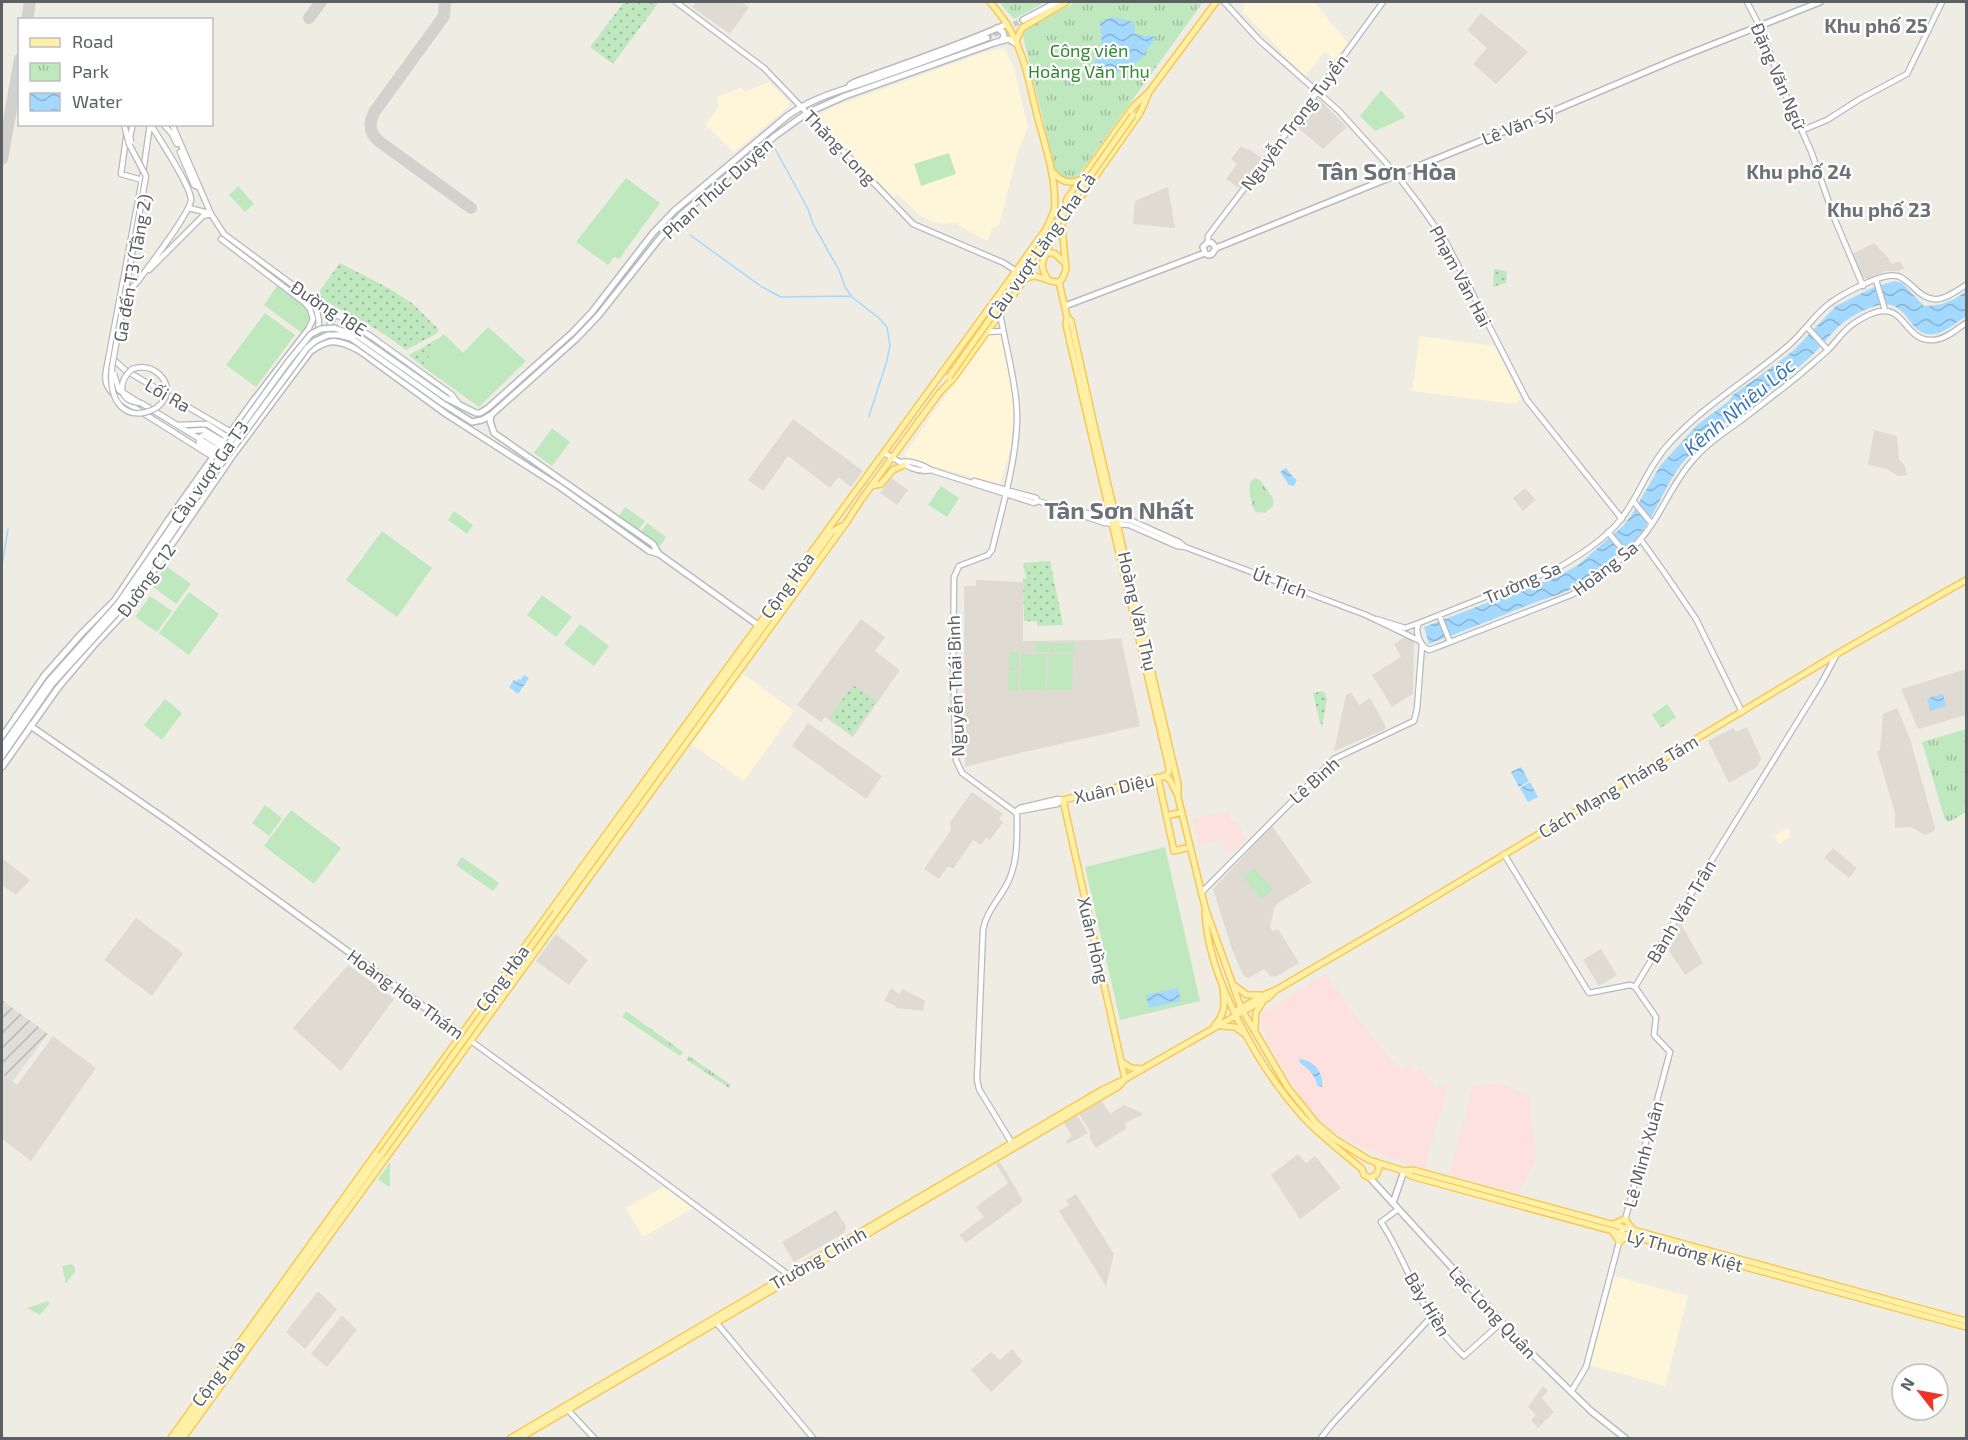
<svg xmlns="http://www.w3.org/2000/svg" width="1968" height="1440" font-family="'Exo 2',sans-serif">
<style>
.commercial{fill:#fff5d8}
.industrial{fill:url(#industrial-furrows)}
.education{fill:#dfdbd2}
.medical{fill:#fce1df}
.grass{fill:url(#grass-dots)}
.park{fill:url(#park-tufts)}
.pitch{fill:#bfe8bf}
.water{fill:url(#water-waves)}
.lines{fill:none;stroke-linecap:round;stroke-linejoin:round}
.stream{stroke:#a3d8ff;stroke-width:1.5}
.taxiway{stroke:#d2d1cc;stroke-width:12}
.secondary-tunnel{stroke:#cac9c4;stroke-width:5;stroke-dasharray:5 2.5;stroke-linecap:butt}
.tertiary-casing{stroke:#b6babe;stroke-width:7}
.secondary-casing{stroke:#b7bbc0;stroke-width:8}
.primary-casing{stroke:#f8c853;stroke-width:8}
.tertiary{stroke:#fff;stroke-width:4.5}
.secondary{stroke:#fff;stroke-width:5}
.primary{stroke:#fff0a8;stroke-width:5}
.tertiary-bridge-casing{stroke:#b6babe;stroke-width:7;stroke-linecap:butt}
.secondary-bridge-casing{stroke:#b7bbc0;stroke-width:8;stroke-linecap:butt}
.primary-bridge-casing{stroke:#f8c853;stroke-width:8;stroke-linecap:butt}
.tertiary-bridge{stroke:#fff;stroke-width:4.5}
.secondary-bridge{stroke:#fff;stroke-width:5}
.primary-bridge{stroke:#fff0a8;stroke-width:5}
.labels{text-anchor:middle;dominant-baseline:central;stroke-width:4.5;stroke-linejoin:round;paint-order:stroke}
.park-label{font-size:18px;fill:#318734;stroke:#fff}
.street-label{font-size:18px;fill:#5b6065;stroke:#fff}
.neighbourhood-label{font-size:20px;font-weight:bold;fill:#6c7277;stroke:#fff}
.water-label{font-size:20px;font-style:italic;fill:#3a78b7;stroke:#fff}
.district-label{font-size:24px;font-weight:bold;fill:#6c7277;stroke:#fff}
</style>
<defs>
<pattern id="industrial-furrows" width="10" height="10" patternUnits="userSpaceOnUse" patternTransform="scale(1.5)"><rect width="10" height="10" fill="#dfded8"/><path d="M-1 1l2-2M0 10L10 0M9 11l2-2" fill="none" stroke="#b8b7b3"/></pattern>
<pattern id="grass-dots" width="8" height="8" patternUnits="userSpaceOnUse" patternTransform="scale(1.5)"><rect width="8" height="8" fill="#bfe8bf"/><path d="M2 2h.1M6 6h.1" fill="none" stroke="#9ebf9f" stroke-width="1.8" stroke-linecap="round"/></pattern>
<pattern id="park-tufts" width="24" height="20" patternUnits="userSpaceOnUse" patternTransform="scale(1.5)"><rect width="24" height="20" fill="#bfe8bf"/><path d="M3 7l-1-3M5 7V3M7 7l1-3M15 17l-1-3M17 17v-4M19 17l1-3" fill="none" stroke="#9ebf9f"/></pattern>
<pattern id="water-waves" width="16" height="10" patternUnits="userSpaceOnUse" patternTransform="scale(1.5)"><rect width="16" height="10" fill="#a3d8ff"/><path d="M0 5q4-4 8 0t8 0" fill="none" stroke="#88b3d2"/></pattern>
</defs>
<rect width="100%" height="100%" fill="#efece3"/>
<path class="commercial" d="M1241 2H1314L1348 43 1334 60 1325 51 1305 76 1242 11 1246 5Z
M1004 48 1014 68 1028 127 1018 152 999 225 992 228 988 241 952 222 945 224 936 223 920 216 898 194 894 198 819 121V115L833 107 982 53Z
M769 82 789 101V106L734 152 706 125 719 106 717 97 742 87 745 92Z
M990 332 1002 334 1011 375 1014 408 1011 446 1000 485 912 460 904 455Z
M1420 336 1495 346 1521 399 1514 404 1412 391Z
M742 673 794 711 744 781 691 744Z
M1789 828 1790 837 1779 844 1774 836Z
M663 1187 693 1208 643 1237 626 1208Z
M1614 1276 1688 1296 1665 1386 1589 1365Z"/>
<path class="industrial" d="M2 1000 48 1034 12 1082 2 1074Z"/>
<path class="education" d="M696 2H741L749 7 730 34 692 7Z
M1481 13 1528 52 1496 84 1473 64 1487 48 1467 30Z
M1317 97 1347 127 1323 149 1296 126Z
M1241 146 1247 150 1249 149 1262 158 1239 188 1226 179 1237 164 1231 159Z
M1168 187 1175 228 1133 224 1135 201Z
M1874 243 1889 259 1891 264 1900 261 1904 268 1899 271H1886L1867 279 1863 278 1853 254Z
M793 419 863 471 851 487 838 477 830 488 788 456 763 491 748 480Z
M1874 430 1897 436 1899 459 1905 466 1907 475 1898 476 1887 469 1868 465Z
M891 478 908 490 897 505 880 493Z
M1525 488 1536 500 1523 511 1513 498Z
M976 580 1023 582V641L1101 640 1121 638 1140 726 1024 752 965 767 964 586H976Z
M861 619 885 637 875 651 900 670 853 737 825 717 821 722 797 705Z
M1405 637 1414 640 1413 694 1392 707 1372 675 1401 657 1394 644Z
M1966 669V715L1919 729 1917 727 1901 689Z
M1351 692 1359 705 1370 698 1386 727 1384 730 1334 751 1346 695Z
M1897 708 1910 739 1935 828 1934 831 1925 835 1911 827 1895 828V813L1877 752 1880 750 1883 714Z
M808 723 882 776 866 799 792 746Z
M1747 727 1761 758 1757 767 1729 783 1708 741 1733 728 1736 732Z
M972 792 1003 814 999 819 1003 822 990 840 986 838 981 845 973 840 953 869 948 866 939 879 924 869 951 830 950 822Z
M1272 826 1312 882 1277 904 1274 909 1270 927 1273 931 1278 929 1299 963 1277 976 1271 977 1264 969 1249 978 1243 975 1232 949 1213 889Z
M1833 848 1857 868 1849 878 1824 858Z
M2 858 30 880 16 895 2 885Z
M136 918 183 953 152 996 104 960Z
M1680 922 1703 963 1685 975 1664 943Z
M556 934 588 960 569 985 536 961Z
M1601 949 1617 975 1599 986 1583 960Z
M348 965 394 999 341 1071 293 1028Z
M891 988 899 994 903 989 925 1001 923 1011 896 1008V1006L884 1001Z
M53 1036 96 1068 31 1161 2 1139V1074L17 1085Z
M1102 1101 1110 1114 1124 1105 1144 1114 1125 1123 1127 1128 1096 1148 1090 1139V1131L1079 1114Z
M1077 1115 1088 1133 1068 1144 1066 1141 1072 1136 1064 1123Z
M1298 1154 1306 1163 1315 1156 1341 1188 1300 1219 1271 1175Z
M1000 1162 1023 1201 966 1243 959 1235 984 1217 976 1207 1008 1183 996 1164Z
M1076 1194 1114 1254 1106 1286 1059 1211 1069 1205 1066 1200Z
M836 1210 846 1226 844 1233 794 1262 782 1242Z
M318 1291 337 1309 305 1349 286 1332Z
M342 1315 357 1330 327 1367 311 1354Z
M1012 1349 1023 1362 991 1392 971 1370 991 1352 1000 1360Z
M1543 1386 1548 1391 1542 1398 1554 1412 1538 1428 1531 1420 1536 1415 1528 1407Z"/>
<path class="medical" d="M1228 811 1231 820 1238 824 1246 839 1236 850 1226 852 1223 839 1199 845 1193 819Z
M1325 973 1351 1010 1400 1070 1410 1064 1416 1072 1421 1069 1437 1090 1449 1082 1424 1169 1370 1151 1323 1127 1303 1101 1269 1046 1261 1023V1015Z
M1499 1083 1529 1094 1536 1158 1519 1193 1449 1175 1473 1086Z"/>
<path class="grass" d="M624 2H659L613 64 590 47Z
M340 263 392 290 413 304 439 330 436 334 406 350 381 332 316 296Z
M1494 269 1507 271 1506 283 1493 287Z
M443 334 446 336 422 366 409 355 439 338Z
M1050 561 1063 625 1037 626V621H1024L1023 579H1026L1023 563Z
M853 685 876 701 852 735 829 718Z
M1323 691 1327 698 1322 727H1321L1313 693Z"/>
<path class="park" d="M999 2H1045L1014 19Z
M1076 2H1203L1077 177 1069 181 1061 178 1055 170 1023 36 1026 28Z
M1255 478 1259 479 1273 498V506L1265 513 1256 512C1252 508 1247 487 1251 481 1252 480 1254 479 1255 478Z
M1667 704 1676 717 1661 728 1652 715Z
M1966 729V812L1949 822 1945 820 1922 742Z
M626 1011 683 1052 680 1056 622 1017Z
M689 1056 731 1085 729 1088 687 1060Z
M390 1163V1185L389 1187 378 1179Z
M72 1264 75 1268V1272L66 1283 62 1266Z
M48 1301 50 1303 40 1315 27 1308Z"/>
<path class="pitch" d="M1381 90 1405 116 1404 118 1375 131 1360 116Z
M949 153 956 174 921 186 914 164Z
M626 178 660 203 619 259 614 257 608 265 576 242Z
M238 186 254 204 245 212 229 195Z
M277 286 316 314 302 333 264 305Z
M265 313 295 335 256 387 226 365Z
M488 327 526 361 479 407 422 366 446 336 463 353Z
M552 428 570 442 552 466 534 453Z
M941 486 959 498 947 517 928 505Z
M625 507 645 521 638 530 619 516Z
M454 511 473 525 467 534 448 520Z
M647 523 666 537 660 546 641 532Z
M382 531 432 568 397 617 346 580Z
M166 566 191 584 176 604 152 586Z
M189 592 219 614 189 655 159 633Z
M542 595 572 617 556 637 527 615Z
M150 596 172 611 157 632 135 617Z
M580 624 609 646 594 666 564 644Z
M1036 642 1055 643 1054 652H1036Z
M1056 643H1075L1074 653 1056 652Z
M1009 652H1019L1018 671 1009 670Z
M1021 654H1046L1045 690H1020Z
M1048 654H1073L1072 690H1047Z
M1009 672H1019L1018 691 1008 690Z
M165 699 182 713 162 740 144 725Z
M265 805 282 818 269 836 252 823Z
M291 810 341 848 314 884 264 846Z
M1165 847 1200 1001 1120 1020 1085 867Z
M462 857 499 883 493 891 456 865Z
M1254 868 1273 889 1262 899 1243 878Z"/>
<path class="water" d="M1112 17 1134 22 1135 34 1156 37 1140 60 1123 67 1112 78 1097 70 1094 63 1102 45 1100 22Z
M1895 281 1902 283 1924 306C1941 306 1954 301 1966 291V316C1957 322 1946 332 1935 334 1901 340 1914 278 1850 318 1833 328 1823 346 1808 359 1769 394 1720 420 1685 460 1663 485 1655 521 1631 544 1622 553 1609 562 1599 568 1591 573 1585 581 1577 586 1564 594 1546 598 1531 604 1497 618 1463 631 1429 644L1424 627 1560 575 1578 565 1623 526 1631 516 1660 466 1697 425 1729 401 1734 394 1758 377 1793 351 1836 306 1874 287Z
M1286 468 1293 477 1297 480 1294 486 1289 485 1280 472Z
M524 675 529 678 518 694 509 687 514 680 516 682 518 679 520 680Z
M1943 694 1946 706 1930 711 1927 698Z
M1521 767 1529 781 1519 787 1511 772Z
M1530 782 1538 797 1528 802 1520 788Z
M1178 988 1181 1001 1149 1008 1146 995Z
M1299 1059C1314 1060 1324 1073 1322 1087L1317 1086C1316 1076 1308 1068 1300 1063Z"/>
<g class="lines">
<path class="stream" d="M773 145 808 209 813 224 839 270 845 287 852 297 879 318 887 327 890 346 886 364 869 416
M690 235 762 287 781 297 851 296
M2 565 8 529"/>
<path class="taxiway" d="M445 2 444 16 375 111C368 123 369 133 380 142L471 208
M309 18 321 2
M27 20 30 2
M2 159 20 59"/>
<path class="secondary-tunnel" d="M987 38 1023 20"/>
<defs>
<path id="tertiary" d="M676 2 764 68 913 224 1004 263 1016 271
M1224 2 1259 40 1339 111 1397 175 1419 204 1446 242 1527 400 1622 519
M1747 2 1760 27 1787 98 1811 151 1835 220 1863 286
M128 124 121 174 142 180
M150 124 142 180 106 371C104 382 107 389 116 396L213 457
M163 124 172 134 177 144
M172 124 211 214 224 234 309 297 372 337 451 394 458 403
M1803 130 1827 120 1860 99 1907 74 1942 2
M180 152 194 185 200 188
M189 208 208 213
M221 239 305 303 310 309 313 319 308 330
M1208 242V236L1313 98 1383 2
M149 270 203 216 211 214
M1876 280 1885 310
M138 281C148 267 192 211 191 199 189 183 160 140 151 125
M1966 285C1944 299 1933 308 1912 286 1907 282 1903 277 1897 276 1882 272 1843 294 1830 303 1815 314 1804 332 1789 345 1749 380 1702 406 1667 446 1649 466 1641 490 1626 512 1612 535 1579 556 1556 569L1419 623C1414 631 1420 646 1429 650L1435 648 1571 595C1598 581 1636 549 1652 524 1666 503 1676 478 1694 459 1708 443 1726 431 1743 419 1761 405 1779 391 1797 377 1807 368 1818 359 1828 350 1836 342 1843 331 1853 324 1908 286 1898 343 1934 340 1946 339 1957 329 1966 323
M124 296 139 280
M311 299C320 314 321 325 315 342
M1000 312C1005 346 1016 379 1017 413 1018 456 1002 508 992 550L988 555 959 566 954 577 953 667 956 760 962 773 1015 812 1017 815C1017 838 1018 859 1009 880 1001 898 986 911 983 930L977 1079 979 1089 1013 1145
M1807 327 1828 350
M987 332 1003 331
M334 341C327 331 327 324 336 315
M113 359 125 370 231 432
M141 403 218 450
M178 425 207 424 227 437
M188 431 204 430 224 442
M884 453C898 460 914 474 931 470
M216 454 199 443V438L204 435 221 446
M901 462C910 460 924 465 931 470L1034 503 1038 501
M973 483 974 481 1036 498 1038 501 1105 523 1129 525 1177 546 1185 547 1366 615 1420 641
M1633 501 1652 524
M1078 513 1083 512 1104 518 1130 520 1179 542 1185 547
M1608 532 1626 554
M1641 540 1664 572 1696 619 1742 712
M1439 615 1450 642
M1376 619 1405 628 1419 623
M1015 812 1020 808 1058 799 1063 800
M1015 812 1057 804 1063 800
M1504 854 1589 993 1630 985 1635 987
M1201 893 1334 759 1414 721 1417 709 1422 645
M1635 987 1705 871 1822 682 1837 654
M471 1041 640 1164 790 1276
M1397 1210 1381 1222C1401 1252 1412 1286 1431 1317 1440 1331 1452 1344 1464 1356L1502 1322
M1625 1220 1670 1052 1654 1035 1656 1017 1635 987
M715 1321 813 1438
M1571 1392 1586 1367 1622 1231
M567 1409 594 1438
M1321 1438 1332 1424 1431 1317"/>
<path id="secondary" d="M1023 20 1057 2
M997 28 1003 32 1004 37 1001 41
M850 85 855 82C906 63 958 46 1007 24
M1216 248 1520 125 1676 59 1820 2
M1205 253 1203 247 1208 242 1212 243 1216 248
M1205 253 1208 255 1212 254 1216 248
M1065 306 1205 253
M446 398 476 413H480L488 408 572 333 592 312 653 233 674 211 786 117C812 97 844 90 875 79 912 66 950 52 987 38
M442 403 472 422 482 420 491 415 576 339 598 316 660 238 681 215 775 136 807 113 845 96 994 43 1008 39 1017 44
M267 409 254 400 308 330
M491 415 490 421 494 433 653 544 659 554 758 625
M16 716 174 825 471 1041
M2 737 44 676 81 634 115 600 169 519 253 401
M2 767 58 688 95 644 126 611 233 455 310 352C329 337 340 340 360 351L446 414 560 487 649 551 659 554
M1370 1178 1522 1344 1591 1411 1625 1438
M1393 1203 1404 1171"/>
<path id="primary" d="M990 2C1000 14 1009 25 1015 40 1026 62 1030 87 1036 111 1044 143 1058 180 1054 214
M1016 41 1022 28 1066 2
M1149 92 1216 2
M1051 170C1058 179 1067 186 1079 180
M1064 221 1140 113 1148 95
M1047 253H1054L1065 263
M1047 278C1041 268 1041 263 1046 254 1049 248 1050 239 1051 232
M1059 282 1067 317 1071 321 1094 425 1178 784V797L1205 907 1241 1008 1288 1088 1317 1124 1336 1140 1369 1160 1404 1171 1411 1176 1966 1327
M1059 282 1062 279 1066 270 1062 226 1067 199 1133 107 1150 91
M1067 317 1066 325C1099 473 1136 620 1169 768V772L1165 776
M871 486 881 484 893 470 904 465
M1165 776 1170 780 1177 794
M1158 778 1174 851 1190 847
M1166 816 1182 812
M556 912 832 532 842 526
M1205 912C1208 979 1259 1068 1303 1117 1321 1136 1342 1152 1362 1169L1364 1175 1370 1178 1376 1175 1379 1168 1376 1162
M1235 986 1247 995H1261
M1234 1012 1266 994 1276 990 1406 914 1842 651 1966 580
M1215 1025C1225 1014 1225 1004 1223 990
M1222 1026 1235 1027 1246 1035
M1255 1028 1256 1012 1262 1003
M1122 1062 1131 1068 1143 1069
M1125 1079 1063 800 1165 776
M1404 1171 1413 1170 1966 1321
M1613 1224 1625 1219 1633 1230
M1612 1231 1620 1242 1625 1237 1631 1236
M171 1438 572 881 1016 271 1046 229 1054 211
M177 1438 381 1155
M183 1438 846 523 861 500 940 392 953 379 1024 280C1036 270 1046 283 1059 282
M511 1438 1102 1090 1125 1079 1249 1008 1268 998 1276 990
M520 1438 1119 1086 1124 1080"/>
</defs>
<use href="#tertiary" class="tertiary-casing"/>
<use href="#secondary" class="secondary-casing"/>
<use href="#primary" class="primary-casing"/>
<use href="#tertiary" class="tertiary"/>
<use href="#secondary" class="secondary"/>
<use href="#primary" class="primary"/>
<defs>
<path id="tertiary-bridge" d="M124 124 129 144 146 176 112 367C103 445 193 408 159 374 151 367 141 366 132 369 117 383 118 401 141 403
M131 142 130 136 133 124
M114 374 119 390 138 402"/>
<path id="secondary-bridge" d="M2 747 49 681 118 604 235 435 288 362 311 334 321 329 334 328 358 336 446 398
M2 756 52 684 122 607 198 495 307 348 315 341 328 335H339L351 338 442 403"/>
<path id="primary-bridge" d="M949 377 1133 115
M381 1155 556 912"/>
</defs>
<use href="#tertiary-bridge" class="tertiary-bridge-casing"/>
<use href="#secondary-bridge" class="secondary-bridge-casing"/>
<use href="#primary-bridge" class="primary-bridge-casing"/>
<use href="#tertiary-bridge" class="tertiary-bridge"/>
<use href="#secondary-bridge" class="secondary-bridge"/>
<use href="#primary-bridge" class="primary-bridge"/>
</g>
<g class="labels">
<g class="park-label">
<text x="1089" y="50">Công viên<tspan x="1089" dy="21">Hoàng Văn Thụ</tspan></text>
</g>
<g class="street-label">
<text transform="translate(1779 76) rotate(67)">Đặng Văn Ngữ</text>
<text transform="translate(1294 122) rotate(-53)">Nguyễn Trọng Tuyển</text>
<text transform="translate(1518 125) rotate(-22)">Lê Văn Sỹ</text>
<text transform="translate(840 147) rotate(46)">Thăng Long</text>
<text transform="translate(717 188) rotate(-42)">Phan Thúc Duyện</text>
<text transform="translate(1041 246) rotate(-55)">Cầu vượt Lăng Cha Cả</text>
<text transform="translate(132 268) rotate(-80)">Ga đến T3 (Tầng 2)</text>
<text transform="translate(1461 276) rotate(62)">Phạm Văn Hai</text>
<text transform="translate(329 308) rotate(33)">Đường 18E</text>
<text transform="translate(168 395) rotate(30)">Lối Ra</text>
<text transform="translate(209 472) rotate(-55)">Cầu vượt Ga T3</text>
<text transform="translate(1605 568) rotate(-38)">Hoàng Sa</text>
<text transform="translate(146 580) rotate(-54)">Đường C12</text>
<text transform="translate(1280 582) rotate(21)">Út Tịch</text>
<text transform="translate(1522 582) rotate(-23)">Trường Sa</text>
<text transform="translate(787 585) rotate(-54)">Cộng Hòa</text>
<text transform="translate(1138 611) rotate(77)">Hoàng Văn Thụ</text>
<text transform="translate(955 686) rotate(-92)">Nguyễn Thái Bình</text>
<text transform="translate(1314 780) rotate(-42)">Lê Bình</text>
<text transform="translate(1618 786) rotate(-31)">Cách Mạng Tháng Tám</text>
<text transform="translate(1114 788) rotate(-13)">Xuân Diệu</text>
<text transform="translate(1681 911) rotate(-59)">Bành Văn Trân</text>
<text transform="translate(1094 940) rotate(77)">Xuân Hồng</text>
<text transform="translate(502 978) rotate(-54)">Cộng Hòa</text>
<text transform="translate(406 994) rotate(36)">Hoàng Hoa Thám</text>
<text transform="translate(1643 1154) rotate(-75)">Lê Minh Xuân</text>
<text transform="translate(1685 1250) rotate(15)">Lý Thường Kiệt</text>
<text transform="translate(818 1258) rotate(-30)">Trường Chinh</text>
<text transform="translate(1428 1304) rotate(59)">Bảy Hiền</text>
<text transform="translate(1493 1312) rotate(47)">Lạc Long Quân</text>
<text transform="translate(218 1373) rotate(-54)">Cộng Hòa</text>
</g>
<g class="neighbourhood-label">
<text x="1876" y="25">Khu phố 25</text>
<text x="1799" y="171">Khu phố 24</text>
<text x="1879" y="209">Khu phố 23</text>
</g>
<g class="water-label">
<text transform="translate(1739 406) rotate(-40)">Kênh Nhiêu Lộc</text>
</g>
<g class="district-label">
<text x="1387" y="170">Tân Sơn Hòa</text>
<text x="1119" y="509">Tân Sơn Nhất</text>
</g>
</g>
<rect width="1968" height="1440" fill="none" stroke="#5b6065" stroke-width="6"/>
<rect x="18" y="18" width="195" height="108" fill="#ffffff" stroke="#bdbfc1" stroke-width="1.5"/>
<rect x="30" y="38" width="30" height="9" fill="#fff0a8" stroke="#bdbfc1" stroke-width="1.5"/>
<text x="72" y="48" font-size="18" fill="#5b6065">Road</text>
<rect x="30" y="63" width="30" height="18" fill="url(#park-tufts)" stroke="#bdbfc1" stroke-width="1.5"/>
<text x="72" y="78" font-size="18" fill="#5b6065">Park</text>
<rect x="30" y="93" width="30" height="18" fill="url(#water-waves)" stroke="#bdbfc1" stroke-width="1.5"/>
<text x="72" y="108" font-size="18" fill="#5b6065">Water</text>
<g transform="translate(1920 1392) rotate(301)"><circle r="28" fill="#ffffff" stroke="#bdbfc1" stroke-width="1.5"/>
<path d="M0-4.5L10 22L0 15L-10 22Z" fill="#f13427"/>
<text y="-9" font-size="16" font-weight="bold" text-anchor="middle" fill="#5b6065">N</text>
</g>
</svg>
